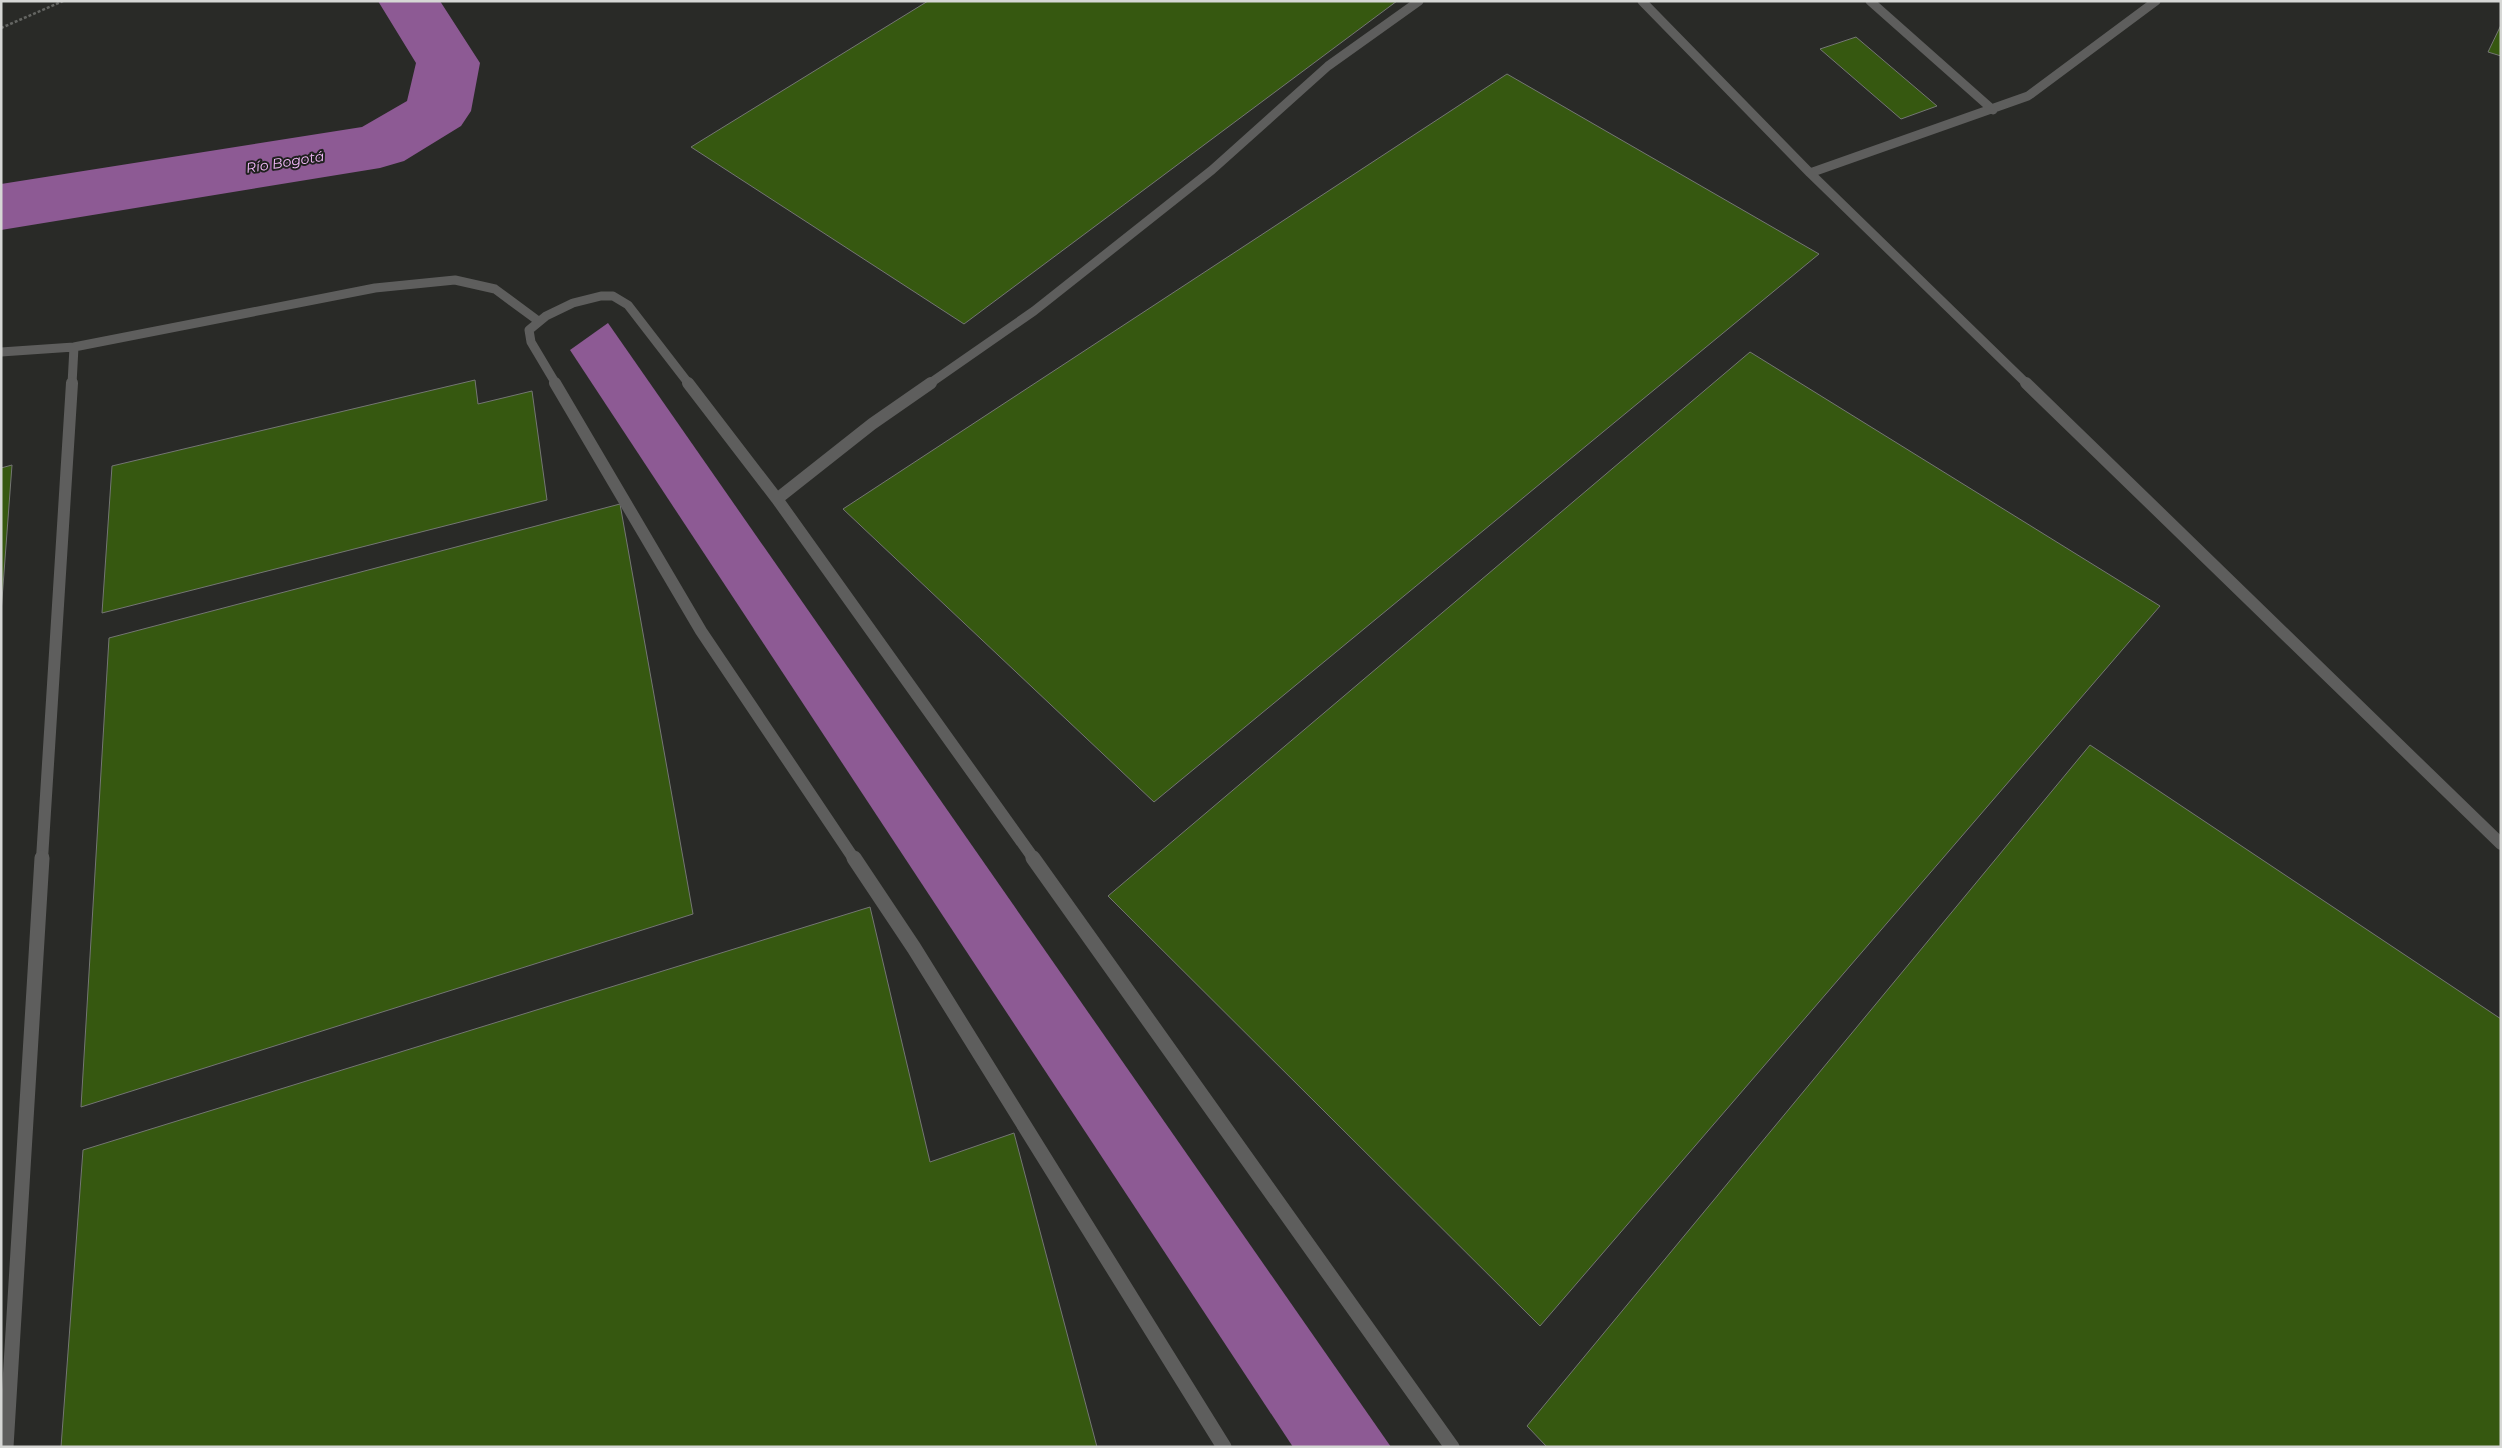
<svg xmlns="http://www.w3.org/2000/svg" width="2502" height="1448" font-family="Montserrat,sans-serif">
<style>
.water{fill:#8d5a94}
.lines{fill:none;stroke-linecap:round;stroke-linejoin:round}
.river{fill:#8d5a94;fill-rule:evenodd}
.building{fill:#365810;stroke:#747673}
.path{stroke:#646562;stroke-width:2.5;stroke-dasharray:3 2;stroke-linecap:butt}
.service-far2{stroke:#5e5e5d;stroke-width:9}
.service-far1{stroke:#5e5e5d;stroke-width:12}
.service{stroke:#5e5e5d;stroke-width:15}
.labels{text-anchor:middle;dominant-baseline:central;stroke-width:4;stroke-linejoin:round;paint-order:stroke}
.far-water-label{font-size:14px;font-style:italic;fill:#f5bbfc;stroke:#1f201e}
</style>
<rect width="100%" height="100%" fill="#292a27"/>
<path class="water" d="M608 323 1391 1447H1293L570 350Z"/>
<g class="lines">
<path class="river" d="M378 1H440L480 63 471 111 461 126 404 161 380 168 1 230V184L362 127 407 101 416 63Z"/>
</g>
<path class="building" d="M928 1H1397L964 324 691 147Z
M2501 25V56L2488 52Z
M1856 37 1937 106 1901 119 1820 49Z
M1507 74 1819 254 1154 802 843 509Z
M1750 352 2160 606 1540 1326 1108 896Z
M475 380 478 404 532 391 547 500 102 613 112 466Z
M12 465 1 613V468Z
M620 504 693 914 81 1107 109 638Z
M2090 745 2501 1019V1447H1547L1527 1426Z
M870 907 930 1162 1014 1133 1097 1447H61L83 1150Z"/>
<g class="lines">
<path class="path" d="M1 28 63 1"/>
<path class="service-far2" d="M1642 1 1810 173 2027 384
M1870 1 1993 110
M1810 173 2028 96 2156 1
M1 352 74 347 375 288 455 280 495 289 537 320
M72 384 74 347
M556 384 531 342 529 330 546 316 573 303 601 296H613L628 305 689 384
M929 384 1034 311 1212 170 1328 66 1419 1"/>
<path class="service-far1" d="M555 383 701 631 854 859
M688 383 777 499 1034 859
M2026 383 2501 844
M777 499 872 424 931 383
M42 859 72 383"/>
<path class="service" d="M854 858 914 948 1224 1447
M1033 858 1452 1447
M6 1447 42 858"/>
</g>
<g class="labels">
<g class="far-water-label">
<text transform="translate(285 162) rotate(-9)">Río Bogotá</text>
</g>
</g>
<rect width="2502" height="1448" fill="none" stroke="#d6d7d5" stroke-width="5"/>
</svg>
